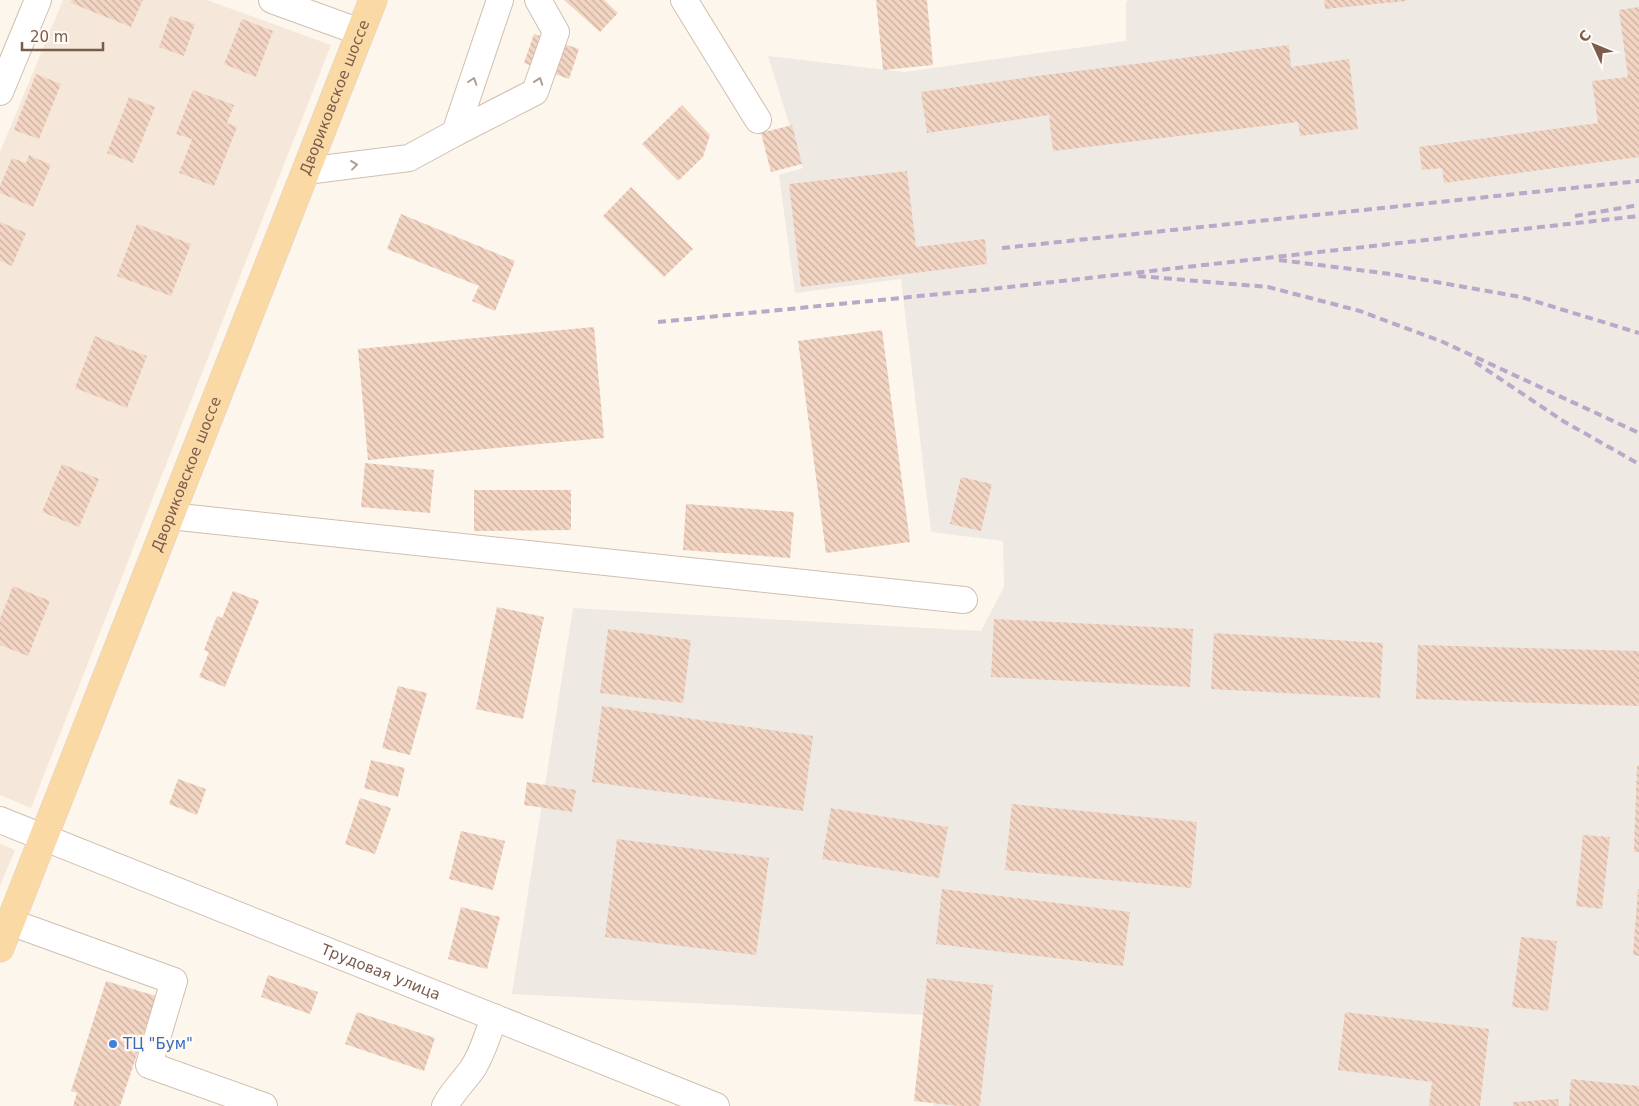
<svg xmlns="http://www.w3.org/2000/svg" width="1639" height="1106" font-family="'DejaVu Sans',sans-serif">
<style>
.residential{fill:#f5e8da}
.industrial{fill:#efe9e4}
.building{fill:url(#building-back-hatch)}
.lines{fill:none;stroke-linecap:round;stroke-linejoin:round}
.minor-casing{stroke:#d1beb0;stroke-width:28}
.major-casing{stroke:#dad1cd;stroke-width:29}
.minor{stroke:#fff;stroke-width:26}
.major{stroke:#fbd9a5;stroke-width:28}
.rail{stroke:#b9a8c9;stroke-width:4;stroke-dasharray:8 5;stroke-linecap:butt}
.oneway{stroke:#af9d94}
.shop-dot{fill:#3f7fe0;stroke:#fffaf3;stroke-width:2}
.labels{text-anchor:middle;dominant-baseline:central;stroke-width:5;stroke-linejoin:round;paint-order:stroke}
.street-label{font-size:15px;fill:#7a5c4d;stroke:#fffaf3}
.shop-label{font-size:15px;fill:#366cbe;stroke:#fffaf3;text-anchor:start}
</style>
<defs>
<pattern id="building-back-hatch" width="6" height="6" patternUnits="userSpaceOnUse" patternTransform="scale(1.25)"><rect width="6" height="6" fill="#f3d5c3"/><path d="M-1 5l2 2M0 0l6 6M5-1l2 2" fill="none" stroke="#cab0a1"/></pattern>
</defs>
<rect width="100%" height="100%" fill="#fdf6ec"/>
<path class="residential" d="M63 0H207L331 45 31 808 0 795V152Z
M0 844 15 850 0 886Z"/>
<path class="industrial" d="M1130 0H1639V1106H933L946 1016 512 994 573 608 981 631 1004 587 1003 541 931 532 901 279 795 293 779 175 803 168 768 56 904 72 1126 41V1Z"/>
<path class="building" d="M72 0H143L131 27 71 3Z
M564 0H604L618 13 600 32Z
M876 0H927L933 65 883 70Z
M1324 0H1406V1L1325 9Z
M1639 7V157L1444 183 1442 168 1422 170 1419 147 1598 123 1592 81 1628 77 1619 10Z
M170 16 195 24 184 56 159 47Z
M242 19 273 31 256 77 224 64Z
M534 34 579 49 569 79 524 63Z
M1289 45 1291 67 1349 59 1358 129 1300 136 1298 122 1053 151 1049 115 927 133 921 92 1045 75Z
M36 74 61 84 39 139 14 130Z
M193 90 234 105 227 123 237 127 214 186 179 173 192 139 176 134Z
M129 97 155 107 133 163 107 153Z
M682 105 710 135 703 157 678 181 642 144Z
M792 125 802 164 771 172 761 133Z
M29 155 51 165 33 207 0 193V186L12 158 26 163Z
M907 171 916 247 985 239 987 264 801 287 789 184Z
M631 187 693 249 664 277 603 216Z
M401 214 515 261 495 311 472 301 479 286 387 249Z
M0 222 26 233 12 266 0 261Z
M137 224 191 244 171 296 117 276Z
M594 327 604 438 368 460 358 349Z
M882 330 910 542 826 553 798 341Z
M95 336 147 356 127 408 75 388Z
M365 463 434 470 430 513 361 507Z
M62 464 99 479 79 527 42 512Z
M961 477 992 484 981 531 950 524Z
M474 490H571V530L474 531Z
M686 504 794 512 790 558 683 550Z
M13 586 50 601 28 656 0 645V619Z
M233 591 259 601 225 687 199 677 209 652 204 650 217 616 222 618Z
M497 607 544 617 523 719 476 709Z
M994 619 1193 629 1190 687 991 677Z
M608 629 691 640 683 703 600 693Z
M1214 633 1383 643 1380 698 1211 689Z
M1418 645 1639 651V706L1416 699Z
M398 686 427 693 410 755 382 748Z
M602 706 813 736 803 811 592 782Z
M371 760 405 768 398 797 364 788Z
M1637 765 1639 766V852H1634Z
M178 779 206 789 197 815 169 804Z
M527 782 576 790 572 812 524 805Z
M360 798 391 808 375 854 345 844Z
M1012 804 1197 822 1191 888 1005 870Z
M831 808 948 827 939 878 822 859Z
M461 831 505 841 493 890 449 879Z
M1583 835 1610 837 1602 909 1576 906Z
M617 839 769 858 756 955 605 937Z
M942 889 1130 912 1123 966 936 944Z
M1638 889H1639V956L1633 955Z
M461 907 500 917 487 969 448 959Z
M1521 937 1557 941 1548 1011 1512 1007Z
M268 975 318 992 310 1014 261 997Z
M927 978 993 985 980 1106H959L914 1101Z
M106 981 156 996 120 1106H73L77 1093 71 1091Z
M357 1012 435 1038 424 1071 345 1044Z
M1345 1012 1489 1029 1480 1106H1429L1432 1082 1338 1070Z
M1571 1079 1639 1086V1106H1569Z
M1558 1099 1559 1106H1513V1102Z"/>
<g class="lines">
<defs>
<g id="minor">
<path d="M272 0 360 32"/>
<path d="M684 0 758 120"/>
<path d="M0 92 38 0"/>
<path d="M455 133 535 92 556 32 538 0"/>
<path d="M306 171 409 158 455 133 500 0"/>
<path d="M170 516 964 600"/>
<path id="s1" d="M0 820 716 1106"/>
<path d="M10 922 174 981 149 1065 264 1106"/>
<path d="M445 1106C452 1092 464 1081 473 1068 483 1052 488 1034 494 1017"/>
</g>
<g id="major">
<path id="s2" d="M0 948 373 0"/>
</g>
</defs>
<use href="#minor" class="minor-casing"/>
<use href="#major" class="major-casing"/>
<use href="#minor" class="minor"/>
<use href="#major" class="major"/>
<path class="rail" d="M1575 216 1639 205
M1002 248 1639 181
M1279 260 1391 274 1521 297 1639 333
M1138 276 1268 287 1360 311 1443 342 1639 433
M658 322 991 289 1639 216
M1475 362 1563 421 1639 464"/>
</g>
<defs><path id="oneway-chevron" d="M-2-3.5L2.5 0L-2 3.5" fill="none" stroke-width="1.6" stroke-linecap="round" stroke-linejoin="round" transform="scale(1.25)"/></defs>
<g class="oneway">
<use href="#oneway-chevron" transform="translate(473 81) rotate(-72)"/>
<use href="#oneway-chevron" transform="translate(539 81) rotate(-70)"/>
<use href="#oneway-chevron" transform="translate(354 165) rotate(-7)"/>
</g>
<circle class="shop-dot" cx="113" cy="1044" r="5"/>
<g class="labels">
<g class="street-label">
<text stroke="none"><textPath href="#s2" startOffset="914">Двориковское шоссе</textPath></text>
<text stroke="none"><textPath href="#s2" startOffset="509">Двориковское шоссе</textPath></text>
<text stroke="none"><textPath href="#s1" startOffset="410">Трудовая улица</textPath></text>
</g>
<g class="shop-label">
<text x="123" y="1044">ТЦ "Бум"</text>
</g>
</g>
<g transform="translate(1594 45) rotate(314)" stroke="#fffaf3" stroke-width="4" paint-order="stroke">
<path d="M0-4L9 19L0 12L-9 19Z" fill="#7a5c4d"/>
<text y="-8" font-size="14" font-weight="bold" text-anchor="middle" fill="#7a5c4d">С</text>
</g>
<path d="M22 42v8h81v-8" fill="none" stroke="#7a5c4d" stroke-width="2.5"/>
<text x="30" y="42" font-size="15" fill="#7a5c4d" stroke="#fffaf3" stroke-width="4" paint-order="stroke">20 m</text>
</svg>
